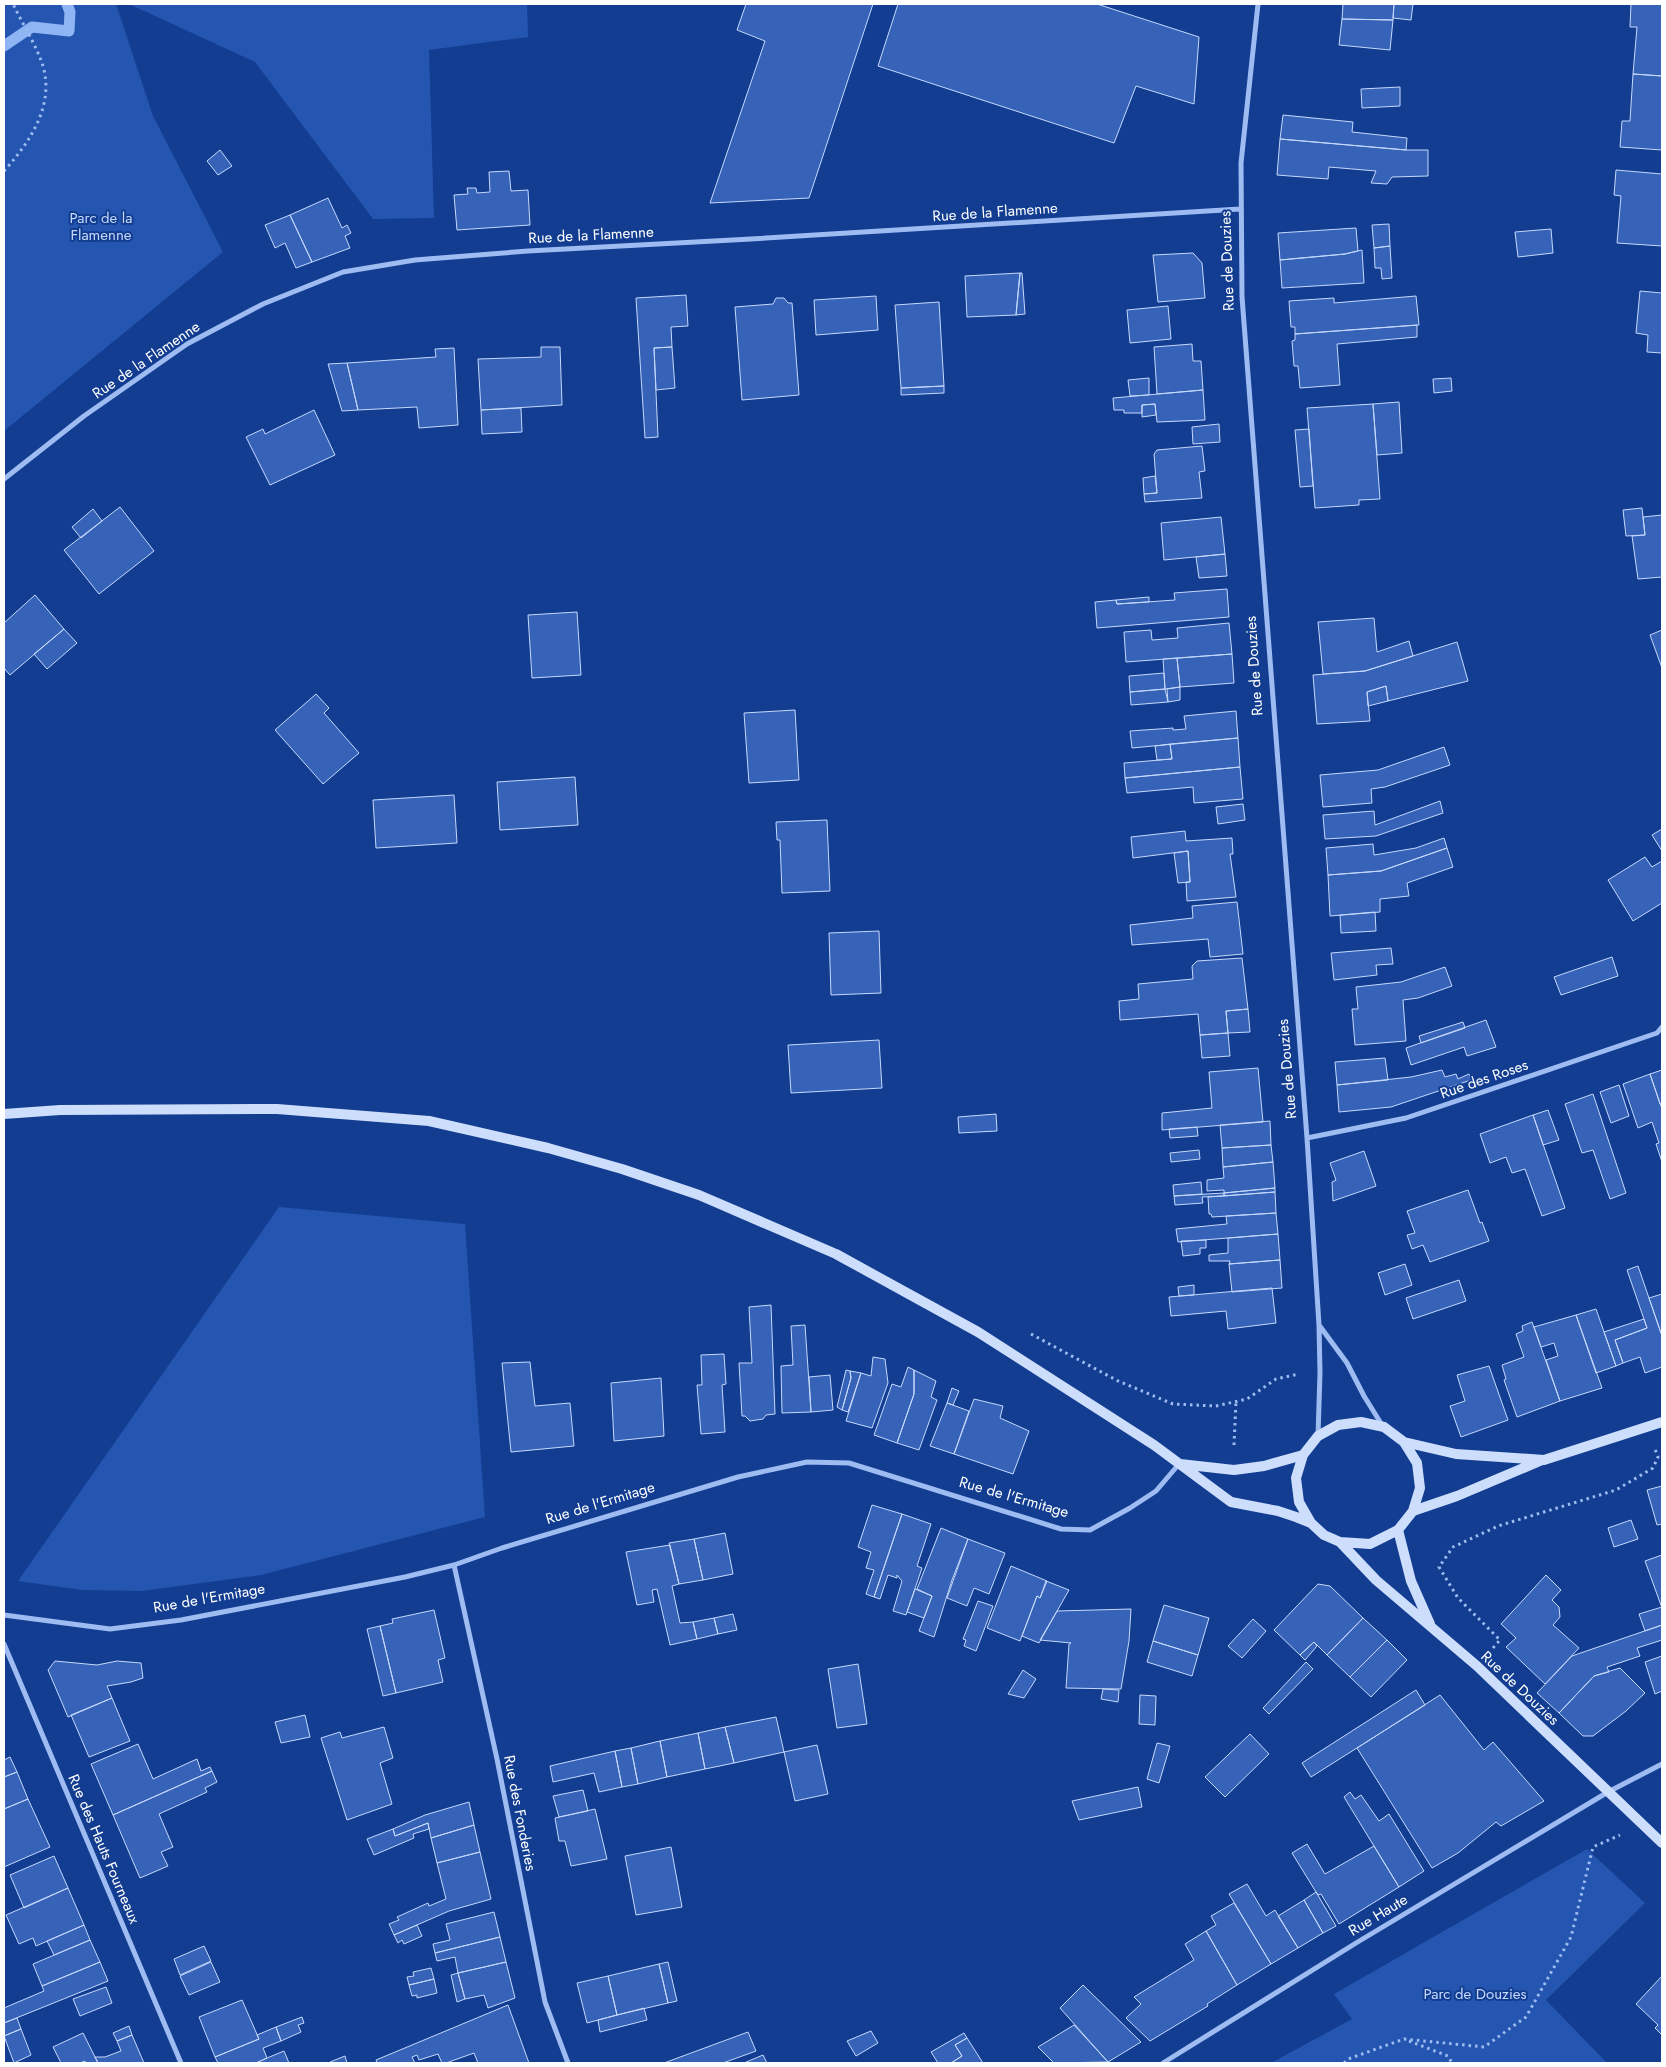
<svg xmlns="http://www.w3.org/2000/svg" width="1666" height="2067" font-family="Jost,sans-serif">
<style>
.green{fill:#2455b0}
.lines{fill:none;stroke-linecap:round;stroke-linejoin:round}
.stream{stroke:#90b5f5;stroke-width:11}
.building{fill:#3663b8;stroke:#c6d9fd}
.path{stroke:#9ebcf2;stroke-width:3;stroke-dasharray:2.5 4;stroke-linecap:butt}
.minor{stroke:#9ebcf2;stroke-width:5}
.secondary{stroke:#cdddfc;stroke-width:10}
.labels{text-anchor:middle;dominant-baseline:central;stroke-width:4;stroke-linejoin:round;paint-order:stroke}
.street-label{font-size:15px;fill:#fff;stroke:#123d91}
.park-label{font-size:15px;fill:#c6d9fd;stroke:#123d91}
</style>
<rect width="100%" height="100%" fill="#123d91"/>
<path class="green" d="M4 4H116L153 116 223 252 4 431Z
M129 4H527L528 37 429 50 434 218 373 219 255 62Z
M279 1207 465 1224 485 1517 261 1575 142 1591 82 1590 18 1581Z
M1587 1849 1645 1903 1546 2000 1607 2063H1271L1352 2019 1334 1994Z"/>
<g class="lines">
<path class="stream" d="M4 46 32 27 69 31 70 12 67 4"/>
</g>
<path class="building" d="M746 4H873L809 198 710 203 765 41 737 30Z
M898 4H1097L1199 37 1194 104 1136 86 1114 143 878 66Z
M1343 4H1394L1393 20 1342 19Z
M1394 4H1413L1411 20 1393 18Z
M1631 4H1662V76L1633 74 1637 27H1630Z
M1342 19 1393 20 1390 50 1339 45Z
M1633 74 1662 76V150L1620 147 1622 121H1630Z
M1400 87V106L1362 108 1361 89Z
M1283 115 1353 122 1352 132 1407 138 1406 150 1280 139Z
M1280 139 1406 150H1428V176L1392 177 1387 184 1371 183 1376 171 1329 167 1328 179 1277 175Z
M220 150 232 166 218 175 207 161Z
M1616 170 1662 174V246L1617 243 1621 196 1614 195Z
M509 171 511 191 528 190 530 225 457 230 454 195 468 194 467 188H476L477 193 490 192 489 172Z
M328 198 342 228 347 225 351 233 345 236 350 248 312 262 290 215Z
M290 215 312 262 296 268 285 243 275 248 265 225Z
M1389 224 1390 246 1374 248 1372 225Z
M1356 228 1358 251 1345 254 1280 260 1278 233Z
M1551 229 1553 253 1518 257 1515 232Z
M1390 246 1392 278 1382 279 1381 268H1375L1374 248Z
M1362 250 1364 283 1282 288 1280 260 1345 254Z
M1193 253 1202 263 1205 298 1158 302 1153 255Z
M1020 273 1016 315 967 317 965 276Z
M1020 273H1022L1025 314 1016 315Z
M1640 291 1662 293V353L1647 352 1648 335 1636 333Z
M686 295 688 326 671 327 672 347 654 348 658 437 645 438 636 298Z
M876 296 878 330 816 335 814 300Z
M1416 296 1419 325 1295 334V327H1291L1289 301 1334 298V303Z
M776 298H784L788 303H792L799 395 742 400 735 307 773 304Z
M939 302 944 386 901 388 895 305Z
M1168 306 1171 339 1130 343 1127 310Z
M1417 325V337L1337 344 1340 385 1300 388 1298 366H1294L1292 341 1295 340V334Z
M1192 344 1193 361H1201L1203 390 1157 394 1154 347Z
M541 347H560L562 405 481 410 478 359 541 357Z
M672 347 675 388 656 390 654 348Z
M454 348 458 425 419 428 417 407 358 410 347 363 436 357 435 349Z
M347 363 358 410 342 411 328 364Z
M1149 378V395L1130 396 1128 380Z
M1451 378 1452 391 1434 393 1433 379Z
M944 386V393L901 395V388Z
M1203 390 1205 420 1157 422 1155 404 1142 405V413H1124V410H1114L1113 398Z
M1399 402 1402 453 1377 455 1373 404Z
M1155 404 1156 415 1142 417V405Z
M1373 404 1380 499 1359 500V505L1315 508 1307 408Z
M521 408 522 432 482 434 481 410Z
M314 410 335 455 270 485 246 437 263 429 265 434Z
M1219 424 1220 442 1193 444 1192 427Z
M1309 429 1313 486 1300 487 1295 430Z
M1202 446 1205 471 1199 472 1202 498 1145 502 1144 494 1157 493 1154 454 1157 450Z
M1155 476 1157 493 1144 494 1143 478Z
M120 507 154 551 99 594 64 550Z
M1642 508 1645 535 1626 536 1623 510Z
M93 509 102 521 81 538 72 527Z
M1662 515V577L1638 579 1632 536 1645 535 1643 517Z
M1221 517 1225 554 1164 560 1161 523Z
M1225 554 1227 576 1199 578 1196 557Z
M1227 589 1229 617 1097 628 1095 602 1116 600 1117 604 1175 600 1174 593Z
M35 595 64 629 10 675 4 668V623Z
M1149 597V602L1117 604 1116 600Z
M577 612 581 675 532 678 528 615Z
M1374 618 1377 652 1409 641 1413 656 1365 671 1323 674 1318 622Z
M1229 623 1232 654 1126 662 1124 632 1151 630 1152 640 1178 638 1177 628Z
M64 629 77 643 47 669 34 654Z
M1662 630V668L1650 635Z
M1457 642 1468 681 1388 701 1386 686 1367 692 1370 721 1317 724 1313 675 1365 671Z
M1232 654 1234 683 1180 687 1177 658Z
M1177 658 1180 687 1165 689 1163 659Z
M1164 673 1165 689 1130 692 1129 676Z
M1386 686 1388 701 1368 706 1367 692Z
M1180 687V700L1168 702 1167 689Z
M1165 689 1168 702 1131 705 1130 692Z
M316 694 329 708 324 713 359 753 323 784 275 730Z
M795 710 799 780 749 783 744 713Z
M1236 711 1238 738 1132 748 1130 731 1173 728V730L1186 729 1184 716Z
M1238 738 1240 767 1125 778 1124 763 1172 759 1170 744Z
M1170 744 1172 759 1157 760 1155 746Z
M1444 747 1450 765 1385 787 1371 789 1372 803 1323 807 1320 775 1378 770Z
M1240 767 1243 799 1194 803 1193 787 1127 793 1125 778Z
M575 777 578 825 500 830 497 782Z
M454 795 457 843 376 848 373 800Z
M1440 801 1443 813 1376 836 1325 839 1323 815 1374 811 1375 825Z
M1243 804 1245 820 1218 824 1216 807Z
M827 820 830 891 782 893 780 840H777L776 822Z
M1662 829V851L1652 835Z
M1185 831 1186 841 1232 838 1233 854H1230L1236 897 1187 901 1186 882H1190L1188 851 1133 858 1131 837Z
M1444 838 1447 848 1381 871 1328 875 1326 848 1373 844 1374 855 1416 848Z
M1447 848 1453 867 1407 883 1409 896 1380 899V912L1330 916 1328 875 1381 871Z
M1188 851 1190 882 1178 883 1174 853Z
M1645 857 1652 867 1662 861V903L1633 921 1608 880Z
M1237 902 1243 954 1210 957 1208 939 1132 945 1130 925 1193 918 1192 906Z
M1375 912 1376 931 1341 933 1340 915Z
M879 931 881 993 831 995 829 933Z
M1391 948 1393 964 1376 965 1377 975 1334 980 1331 953Z
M1612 957 1618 976 1561 995 1554 977Z
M1242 958 1248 1009 1226 1011 1228 1033 1200 1035 1198 1014 1120 1020 1119 1001 1139 999 1138 984 1193 979 1192 966 1197 961Z
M1445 967 1452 986 1418 998 1403 1000 1406 1041 1355 1045 1352 1009H1358L1356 987 1401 982Z
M1248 1009 1250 1032 1228 1033 1226 1011Z
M1486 1020 1496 1047 1467 1056 1464 1047 1411 1065 1406 1048Z
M1463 1022 1465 1028 1421 1043 1419 1036Z
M1228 1033 1230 1056 1202 1058 1200 1035Z
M879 1040 882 1088 791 1093 788 1045Z
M1385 1058 1388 1080 1337 1085 1335 1062Z
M1258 1068 1263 1122 1162 1130V1113L1212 1108 1209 1072Z
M1442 1070 1445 1077 1456 1074 1458 1079 1469 1074 1471 1080 1391 1107 1339 1112 1337 1085 1411 1077Z
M1662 1070V1103L1660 1104 1650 1074Z
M1650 1074 1662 1109V1162L1656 1144 1659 1143 1652 1122 1638 1128 1623 1084Z
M1619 1085 1629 1116 1611 1123 1600 1092Z
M1593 1094 1626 1193 1610 1199 1593 1150 1582 1153 1565 1104Z
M1548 1110 1559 1140 1543 1145 1533 1115Z
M996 1114 997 1131 959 1133 958 1117Z
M1533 1115 1565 1208 1542 1216 1525 1169 1512 1173 1506 1157 1490 1163 1480 1134Z
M1270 1121 1271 1145 1222 1148 1220 1125Z
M1197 1127 1198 1136 1170 1138 1169 1129Z
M1271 1145 1273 1162 1223 1167 1222 1148Z
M1199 1150 1200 1159 1171 1162 1170 1153Z
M1364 1151 1376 1186 1333 1201 1332 1182 1336 1180 1330 1163Z
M1273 1162 1275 1188 1224 1193V1190L1207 1191V1180L1224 1178 1223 1167Z
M1201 1182 1202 1194 1174 1196 1173 1185Z
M1275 1188V1192L1224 1196V1193Z
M1468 1190 1480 1223 1482 1222 1489 1241 1430 1262 1423 1245 1412 1249 1407 1235 1415 1233 1407 1211Z
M1275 1192 1276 1213 1212 1217 1211 1214H1209L1208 1197Z
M1224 1193V1196L1202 1197 1203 1203 1175 1205 1174 1196Z
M1276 1213 1278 1234 1178 1242 1176 1229 1227 1224 1226 1216Z
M1278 1234 1280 1260 1229 1264 1230 1261H1209V1255L1228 1253V1238Z
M1206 1240V1248H1200V1254L1183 1256 1181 1241Z
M1280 1260 1282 1288 1232 1292 1229 1264Z
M1405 1264 1412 1285 1385 1295 1378 1273Z
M1638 1266 1662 1336V1367L1645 1373 1640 1357 1623 1363 1615 1340 1647 1328 1627 1270Z
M1459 1280 1466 1301 1413 1319 1406 1298Z
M1194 1285V1295L1179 1296 1178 1287Z
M1272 1288 1276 1323 1228 1329 1226 1311 1171 1316 1169 1297Z
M1662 1294V1336L1649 1298Z
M771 1305 775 1414 766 1415 763 1419 750 1421 745 1416H742L739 1363H752L749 1307Z
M1596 1309 1616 1366 1596 1373 1576 1315Z
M1576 1315 1602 1388 1560 1401 1546 1360 1558 1356 1554 1343 1541 1347 1534 1327Z
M1644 1319 1647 1328 1615 1340 1623 1363 1616 1366 1604 1332Z
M1532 1322 1560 1401 1517 1417 1504 1380 1506 1379 1502 1365 1524 1357 1516 1334 1523 1331 1522 1326Z
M805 1325 811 1412 782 1413 781 1366 793 1365 791 1326Z
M724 1354 726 1384 722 1385 725 1432 701 1434 697 1385H702L701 1355Z
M873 1357 885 1359 888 1383 872 1428 846 1421 861 1373 871 1376Z
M530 1362 535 1406 570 1403 574 1446 511 1452 502 1363Z
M1489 1366 1508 1420 1461 1437 1450 1406 1465 1401 1457 1375Z
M908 1367 914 1370V1394L897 1443 874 1435 892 1384 901 1387Z
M846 1370 850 1371 851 1378 842 1410 837 1407Z
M914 1370 936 1381 931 1397 937 1400 919 1450 897 1443 914 1394Z
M850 1371 861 1373 848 1412 842 1410 851 1378Z
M830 1375 833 1410 811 1412 809 1377Z
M661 1378 664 1436 614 1441 611 1383Z
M952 1388 959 1391 953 1405 947 1403Z
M974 1399 1003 1406 1000 1418 1029 1431 1013 1474 954 1454Z
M947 1403 969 1411 954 1454 930 1446Z
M1662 1486V1524L1657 1525 1647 1490Z
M872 1505 902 1514 874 1597 866 1594 874 1570 866 1568 871 1552 858 1547Z
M902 1514 931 1524 917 1566 922 1568 906 1615 893 1611 902 1581 897 1575V1578L888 1575 880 1599 874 1597Z
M1631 1520 1638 1539 1614 1547 1608 1528Z
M941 1528 968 1539 952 1580 934 1637 919 1631 932 1596 917 1589Z
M725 1533 733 1574 703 1580 694 1539Z
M694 1539 703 1580 679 1584 669 1543Z
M968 1539 1005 1553 989 1594 974 1588 967 1606 947 1598Z
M670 1545 679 1584 672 1586 680 1623 693 1622 697 1639 670 1645 657 1589 652 1590 654 1602 637 1605 626 1552Z
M1662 1555V1608L1645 1561Z
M1011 1566 1047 1581 1040 1598 1037 1596 1020 1641 987 1628Z
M1546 1575 1561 1590 1552 1600 1559 1607 1560 1617 1553 1625 1579 1648 1545 1684 1506 1647 1516 1638 1501 1624Z
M1046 1581 1069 1590 1039 1643 1022 1636 1037 1596 1040 1598Z
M1318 1584 1330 1586 1363 1618 1327 1655 1314 1642 1300 1655 1274 1630Z
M915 1589 932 1596 924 1618 907 1612Z
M978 1601 993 1606 976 1651 964 1646 966 1640 963 1639Z
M1164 1605 1209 1618 1198 1655 1153 1641Z
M1662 1607V1625L1645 1631 1639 1614Z
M1131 1609 1129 1641 1121 1689 1066 1688 1069 1644 1071 1643 1040 1640 1057 1611Z
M434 1610 445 1658 438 1660 443 1682 396 1693 380 1626 393 1623 392 1619Z
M733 1614 737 1630 718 1634 714 1618Z
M714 1618 718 1634 697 1639 693 1622Z
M1363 1618 1387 1640 1350 1677 1327 1655Z
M1253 1619 1266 1631 1242 1658 1228 1646Z
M1662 1625V1640L1637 1648 1640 1656 1607 1667 1609 1672 1594 1676 1559 1713 1537 1693 1572 1656Z
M380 1626 396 1693 383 1696 367 1629Z
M1387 1640 1407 1660 1371 1697 1350 1677Z
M1153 1641 1198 1655 1192 1676 1147 1662Z
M1314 1642 1317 1646 1305 1660 1300 1655Z
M1662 1656V1691L1655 1694 1645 1662Z
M55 1661 97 1665 117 1661 141 1663 143 1678 131 1682 107 1686 112 1698 68 1717 48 1670Z
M1306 1662 1313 1669 1269 1714 1263 1708Z
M858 1664 867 1724 837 1728 828 1669Z
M1620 1668 1645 1693 1626 1711 1593 1736H1583L1559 1713 1594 1676Z
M1023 1670 1036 1679 1024 1698 1008 1694Z
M1103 1689 1119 1690 1118 1702 1101 1699Z
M1416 1690 1425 1705 1311 1777 1302 1763Z
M1140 1695 1156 1696 1155 1725 1139 1724Z
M1440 1695 1484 1750 1493 1742 1544 1801 1501 1826 1496 1822 1458 1853 1432 1868 1357 1748Z
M112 1698 130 1741 89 1757 71 1715Z
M305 1715 310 1737 281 1743 275 1722Z
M776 1717 784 1752 734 1763 725 1727Z
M384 1727 393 1758 380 1763 392 1804 347 1820 321 1738 340 1732 342 1738Z
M725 1727 734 1763 705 1769 698 1733Z
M698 1733 705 1769 667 1777 660 1741Z
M1250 1734 1269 1754 1225 1797 1205 1777Z
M660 1741 667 1777 638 1784 631 1748Z
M1157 1743 1170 1746 1159 1783 1147 1779Z
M138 1744 153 1779 197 1759 201 1771 210 1767 212 1771 113 1815 91 1764Z
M817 1745 828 1794 795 1801 784 1752Z
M631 1748 638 1784 622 1787 615 1751Z
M615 1751 622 1787 599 1792 594 1773 553 1782 550 1766Z
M10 1757 17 1772 4 1777V1760Z
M212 1771 217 1782 205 1788 207 1792 159 1814 173 1847 161 1852 168 1866 140 1878 113 1815Z
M17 1772 28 1799 4 1809V1777Z
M1138 1787 1142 1807 1079 1820 1072 1801Z
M583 1790 588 1811 559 1817 553 1796Z
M1350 1792 1355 1799 1361 1795 1379 1821 1389 1814 1424 1871 1399 1887 1344 1797Z
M28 1799 50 1847 4 1867V1809Z
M469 1802 474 1825 431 1838 428 1823 395 1836 393 1829 425 1815Z
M595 1809 607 1859 571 1866 565 1841H559L555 1818Z
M428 1823 429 1829 413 1834 414 1838 374 1855 367 1839 393 1829 395 1836Z
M474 1825 480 1852 437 1863 431 1838Z
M1307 1844 1325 1874 1374 1846 1399 1887 1339 1924 1321 1894 1318 1895 1316 1892 1292 1853Z
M671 1847 682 1907 636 1915 625 1856Z
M480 1852 491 1899 449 1911 394 1935 389 1924 399 1920 397 1917 428 1903 429 1906 446 1899 437 1863Z
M54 1856 68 1888 24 1908 10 1875Z
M1247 1884 1266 1916 1275 1910 1298 1948 1271 1964 1229 1894Z
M68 1888 84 1925 36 1946 33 1938 19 1944 6 1915Z
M1316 1892 1336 1926 1323 1933 1304 1900Z
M1304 1900 1323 1933 1298 1948 1278 1916Z
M1234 1903 1271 1964 1237 1985 1206 1931 1216 1925 1211 1916Z
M494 1912 500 1937 435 1953 433 1944 450 1940 446 1924Z
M84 1925 90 1940 54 1955 47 1941Z
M417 1925 422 1936 404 1944 402 1940 398 1943 394 1935Z
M1206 1931 1237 1985 1207 2004 1208 2006 1150 2041 1126 2018 1141 2004 1134 1997 1194 1960 1185 1944Z
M500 1937 506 1962 458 1973 455 1957 437 1961 435 1953Z
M90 1940 100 1962 42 1986 33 1964Z
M204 1946 211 1961 180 1975 174 1959Z
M100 1962 108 1981 4 2023V2008L44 1991 42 1986Z
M211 1962 220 1982 189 1995 180 1976Z
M506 1962 515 1998 488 2008 484 1995 465 1999 458 1973Z
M668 1962 677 2001 668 2003 659 1964Z
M659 1964 668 2003 617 2015 608 1976Z
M431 1968 434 1979 409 1985 407 1977 414 1976 413 1972Z
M458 1973 465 1999 457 2002 451 1975Z
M608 1976 617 2015 587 2023 577 1983Z
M1662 1976V2035L1655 2028 1658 2025 1636 2004Z
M434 1979 437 1993 417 1998V1995L412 1996 409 1985Z
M1083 1985 1141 2042 1108 2062 1060 2008Z
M106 1987 112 2003 80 2016 73 1999Z
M242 2000 259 2039 215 2057 199 2017Z
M508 2005 529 2063H478L474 2053 446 2063H442L438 2054 419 2060 417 2055 412 2057 415 2063H377L376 2060Z
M644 2008 647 2020 600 2032 598 2020Z
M302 2017 304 2023 298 2025 301 2032 281 2041 276 2027Z
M17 2018 21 2029 4 2036V2023Z
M1074 2025 1108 2062 1054 2063 1038 2047Z
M129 2026 132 2035 117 2041 113 2033Z
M276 2027 281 2041 263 2048 267 2058 256 2063H218L215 2057 259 2039 257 2035Z
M21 2029 31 2055 14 2063 4 2036Z
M871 2031 878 2043 856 2056 847 2041Z
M748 2032 756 2051 723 2063H664Z
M83 2033 98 2063H85V2061L80 2063H61L53 2047Z
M964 2033 967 2038 955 2045 962 2056 951 2063H938L931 2052Z
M132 2035 144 2063H98L95 2057H105L121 2051 117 2041Z
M967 2038 983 2063H951L962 2056 955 2045Z
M284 2051 289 2063H256L267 2058Z
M763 2055 767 2063H744Z
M345 2056 347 2063H330V2062Z"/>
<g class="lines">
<path class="path" d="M4 171C30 142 56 104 42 63 35 43 22 23 13 4
M1031 1334 1118 1381 1173 1404 1216 1406 1247 1399 1276 1379 1299 1374
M1234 1445 1236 1402
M1493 1648 1500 1640 1458 1598 1439 1567 1453 1547 1498 1526 1616 1490 1653 1468 1658 1457 1655 1449
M1409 2041 1448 2056 1452 2063
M1344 2063 1348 2059 1404 2039 1484 2047 1526 2017 1571 1937 1593 1847 1620 1835"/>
<path class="minor" d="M1258 4 1241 163 1242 297 1307 1138 1319 1325 1320 1373 1318 1436
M4 479 84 416 187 344 263 304 343 272 415 260 528 251 751 239 1240 209
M1307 1138 1406 1118 1657 1033 1662 1027
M1319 1325 1347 1363 1364 1396 1382 1425
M454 1565 497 1759 545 2002 568 2063
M4 1615 110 1629 181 1620 405 1577 454 1565 502 1548 738 1477 807 1462 849 1463 1061 1529 1090 1530 1130 1508 1156 1491 1179 1464
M4 1644 181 2063
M1163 2063 1356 1943 1608 1792 1662 1764"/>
<path class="secondary" d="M4 1114 60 1110 277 1109 429 1121 548 1148 622 1169 699 1195 836 1254 978 1332 1154 1445 1231 1502 1278 1511 1296 1517 1311 1523 1324 1535 1340 1542 1370 1544 1398 1530 1413 1511 1420 1488 1417 1463 1404 1442 1384 1427 1361 1422 1338 1425 1318 1436 1303 1455 1296 1478 1299 1502 1311 1523
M1404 1442 1456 1454 1544 1460 1662 1422
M1180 1464 1234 1470 1264 1466 1303 1455
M1413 1511 1457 1496 1540 1461
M1398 1530 1411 1581 1430 1624
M1340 1542 1376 1580 1477 1666 1662 1843"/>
</g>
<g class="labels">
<g class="street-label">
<text transform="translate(995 212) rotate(-4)">Rue de la Flamenne</text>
<text transform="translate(591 235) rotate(-3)">Rue de la Flamenne</text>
<text transform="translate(1227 261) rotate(-92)">Rue de Douzies</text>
<text transform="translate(146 360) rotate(-34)">Rue de la Flamenne</text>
<text transform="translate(1254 666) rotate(-94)">Rue de Douzies</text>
<text transform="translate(1287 1069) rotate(-95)">Rue de Douzies</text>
<text transform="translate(1484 1079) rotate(-19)">Rue des Roses</text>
<text transform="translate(1014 1497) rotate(16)">Rue de l'Ermitage</text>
<text transform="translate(600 1503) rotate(-17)">Rue de l'Ermitage</text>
<text transform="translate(209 1598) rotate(-10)">Rue de l'Ermitage</text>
<text transform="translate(1520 1688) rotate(43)">Rue de Douzies</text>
<text transform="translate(520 1813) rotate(79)">Rue des Fonderies</text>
<text transform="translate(104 1849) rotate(67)">Rue des Hauts Fourneaux</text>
<text transform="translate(1378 1915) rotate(-31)">Rue Haute</text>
</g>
<g class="park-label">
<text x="101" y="218">Parc de la<tspan x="101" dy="17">Flamenne</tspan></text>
<text x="1475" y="1994">Parc de Douzies</text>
</g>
</g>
<rect width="1666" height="2067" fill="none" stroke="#ffffff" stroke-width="10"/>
</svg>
